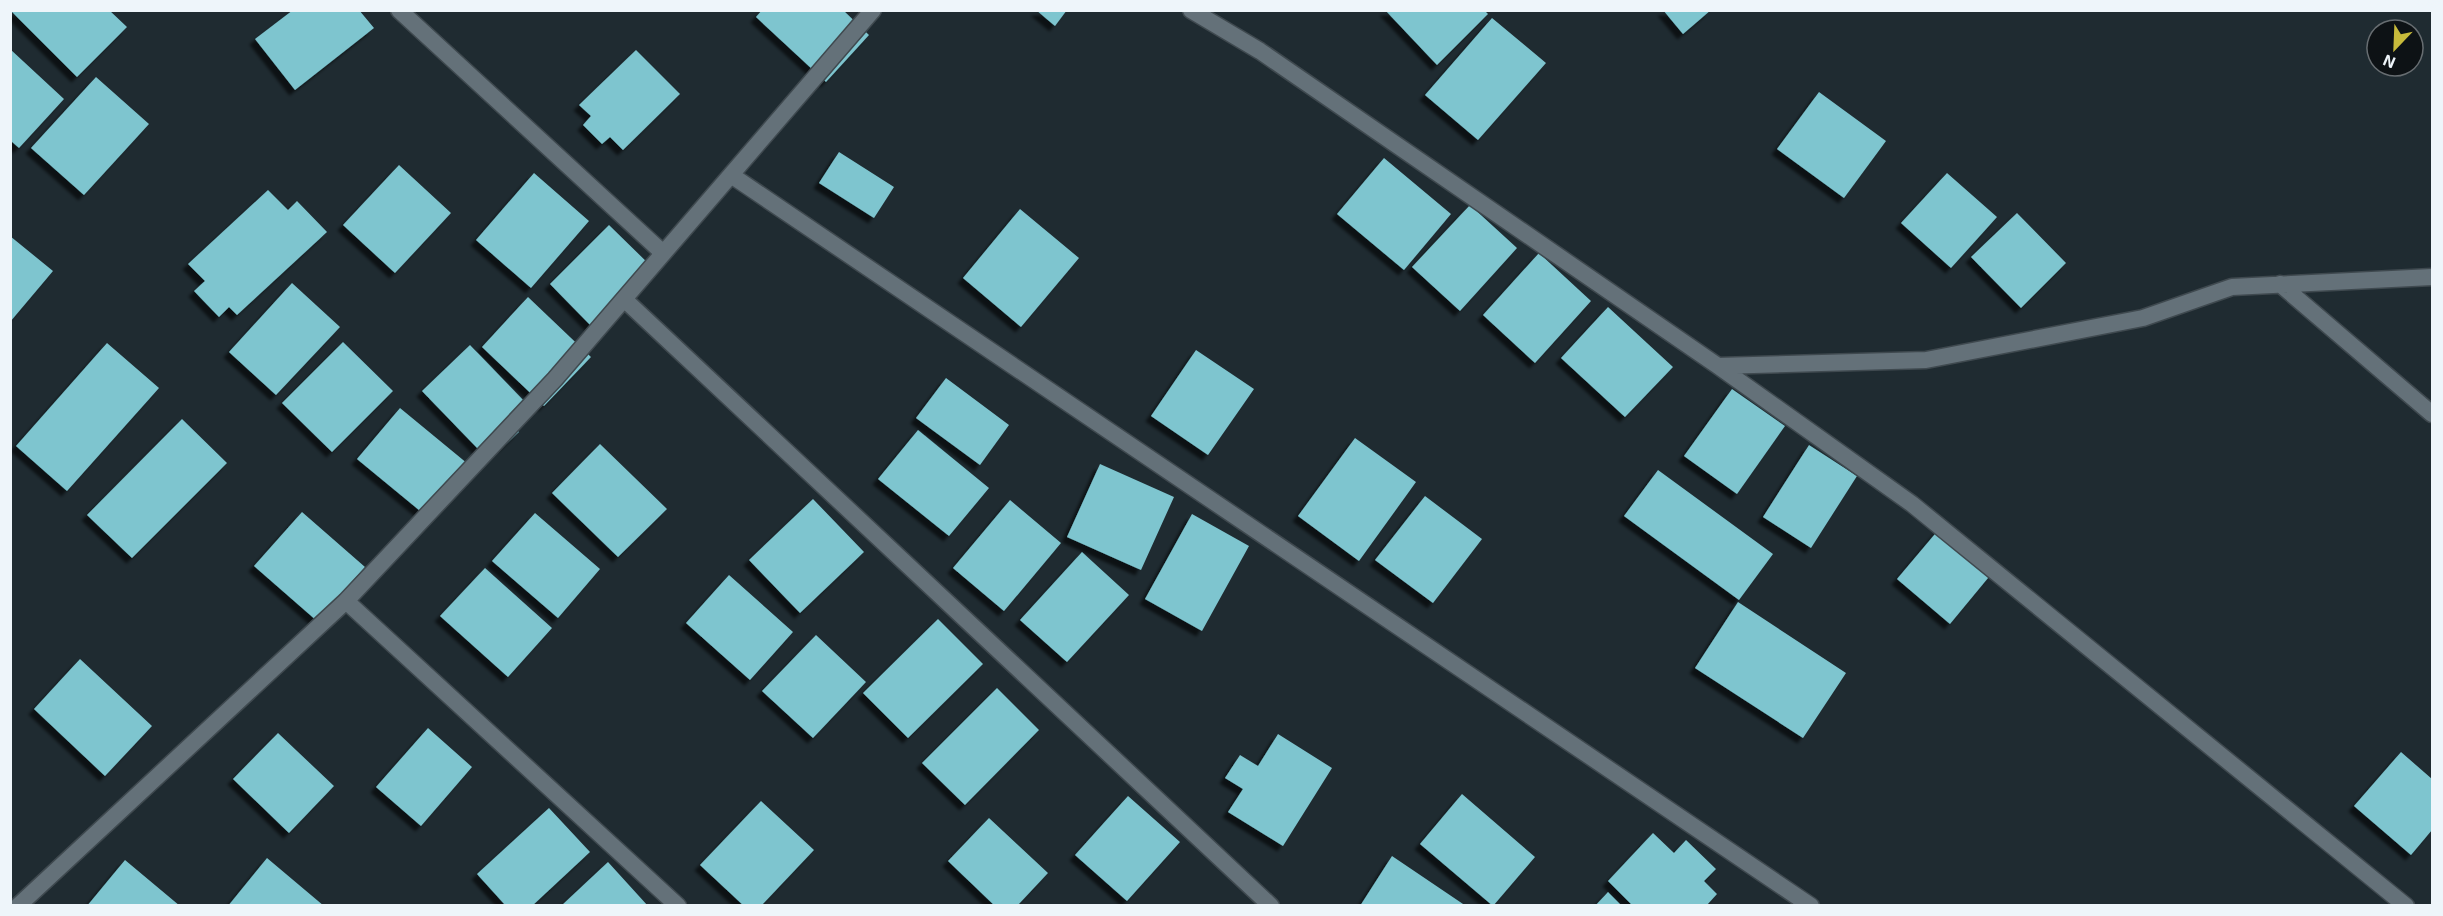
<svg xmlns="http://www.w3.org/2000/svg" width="2443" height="916" font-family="'Exo 2',sans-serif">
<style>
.building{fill:#7ec5cf;filter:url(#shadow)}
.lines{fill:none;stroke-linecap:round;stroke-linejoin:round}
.minor-casing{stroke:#3f494f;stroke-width:19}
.minor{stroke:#647179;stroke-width:16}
</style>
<defs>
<filter id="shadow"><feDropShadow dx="-5.5" dy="5.5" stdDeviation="1.5" flood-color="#0009"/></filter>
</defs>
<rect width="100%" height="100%" fill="#1f2b31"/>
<path class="building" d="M10 10H109L127 27 77 77Z
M293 10H359L374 28 295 90 255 39Z
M762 10H843L869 35 826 82 756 17Z
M1036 10H1067L1055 26Z
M1385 10H1484L1488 14 1437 65Z
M1663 10H1711L1683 34Z
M1492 18 1546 63 1478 140 1425 95Z
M10 49 64 99 19 148 10 140Z
M636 50 680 94 623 150 610 137 602 144 583 125 591 116 579 105Z
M96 77 149 124 84 195 31 148Z
M1819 92 1886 141 1844 198 1777 149Z
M839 152 894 187 874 218 819 183Z
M1384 158 1451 214 1404 270 1337 214Z
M399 165 451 213 395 273 343 225Z
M534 173 589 221 531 288 476 240Z
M1947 173 1997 217 1951 268 1901 223Z
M268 190 288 210 297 201 327 232 237 315 229 307 219 317 194 291 205 281 188 264Z
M1470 205 1517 248 1460 311 1412 267Z
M1020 209 1079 258 1021 327 963 278Z
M2017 213 2066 263 2021 308 1971 257Z
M609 225 654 269 594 329 550 284Z
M10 236 53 271 10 322Z
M1539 253 1591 301 1535 363 1483 315Z
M292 283 340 327 276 395 229 352Z
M528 297 591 357 544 406 482 347Z
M1608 307 1673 367 1625 417 1561 358Z
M343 342 393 391 332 452 282 403Z
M107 343 159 388 67 491 16 446Z
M470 345 527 404 509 421 519 432 504 446 493 436 479 450 422 391Z
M1196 350 1254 389 1208 455 1151 416Z
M946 378 1009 425 980 465 916 418Z
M1732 389 1785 426 1737 494 1684 456Z
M400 408 468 464 425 515 357 459Z
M182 419 227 463 132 558 87 515Z
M918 430 989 488 949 536 878 479Z
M1355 438 1416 482 1359 561 1298 516Z
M600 444 667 509 618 557 552 493Z
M1809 445 1857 476 1811 548 1763 517Z
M1100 464 1174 497 1141 570 1067 537Z
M1658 470 1773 554 1739 600 1624 516Z
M1425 496 1482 539 1433 603 1375 560Z
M813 499 864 552 800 613 749 560Z
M1010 500 1061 543 1004 611 953 568Z
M302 512 365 567 317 621 254 566Z
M535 513 600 569 558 618 492 561Z
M1192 514 1249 546 1202 631 1145 599Z
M1940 528 1993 572 1950 624 1897 579Z
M1082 552 1129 595 1067 662 1020 620Z
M485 568 552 628 508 677 440 616Z
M729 575 793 632 750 680 686 623Z
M1738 602 1846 673 1803 738 1695 668Z
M938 619 983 664 908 738 863 693Z
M816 635 866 682 813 738 762 691Z
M80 659 152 726 105 776 34 709Z
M997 688 1039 730 965 805 922 763Z
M428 728 472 767 421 826 376 787Z
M278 733 334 786 289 833 233 779Z
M1278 734 1332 768 1283 846 1228 812 1243 789 1225 778 1240 755 1258 766Z
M2401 752 2432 779V830L2411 855 2354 806Z
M1462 794 1535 857 1493 906 1420 844Z
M1128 796 1180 842 1127 901 1075 855Z
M761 801 814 850 761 906H744L700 865Z
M549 808 590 852 532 906H506L477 874Z
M989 818 1048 873 1017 906H995L948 861Z
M1653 833 1674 853 1686 840 1716 869 1704 881 1717 894 1706 906H1633L1608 881Z
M1392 856 1466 906H1360Z
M267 858 324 906H228Z
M125 860 180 906H87Z
M608 862 648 906H561Z
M1608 892 1622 906H1595Z"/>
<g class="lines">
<defs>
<path id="minor" d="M399 10 663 253
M1191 10 1260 51 1718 366 1912 504 2406 906
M731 175 1811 906
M2280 284 2432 414
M624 299 1271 906
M1718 366 1926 360 2143 318 2232 287 2432 277
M346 601 678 906
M18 906 346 601 555 379 873 10"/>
</defs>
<use href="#minor" class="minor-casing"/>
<use href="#minor" class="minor"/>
</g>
<rect width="2443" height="916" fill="none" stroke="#eef5fa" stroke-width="24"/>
<g transform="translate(2395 48) rotate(203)"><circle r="28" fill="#0d1215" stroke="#676d71" stroke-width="1.5"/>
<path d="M0-4.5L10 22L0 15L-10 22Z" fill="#c8bb3b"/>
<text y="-9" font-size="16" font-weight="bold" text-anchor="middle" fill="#eef5fa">N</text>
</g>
</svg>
